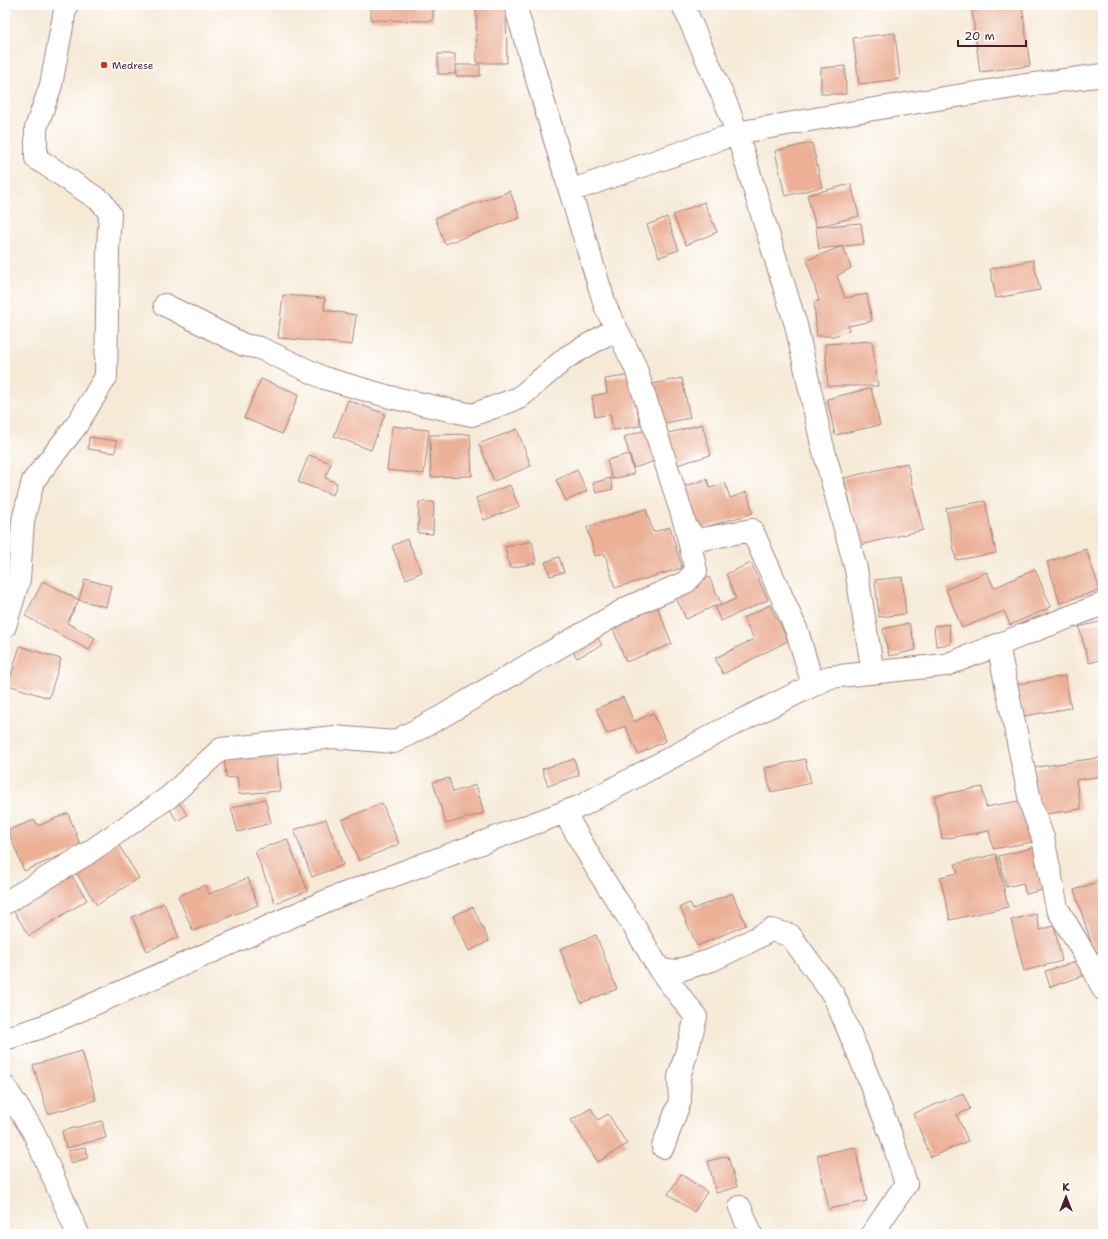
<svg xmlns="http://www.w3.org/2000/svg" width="1108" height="1239" font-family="'Shantell Sans',sans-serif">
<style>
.building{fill:#ebb096}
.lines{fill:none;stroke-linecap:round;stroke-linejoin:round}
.minor-casing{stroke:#a08481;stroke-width:24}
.minor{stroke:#fff;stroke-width:22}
.poi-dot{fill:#c8321e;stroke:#fff;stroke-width:1.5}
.labels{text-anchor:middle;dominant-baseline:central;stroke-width:3.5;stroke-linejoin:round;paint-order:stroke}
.poi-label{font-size:10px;fill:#4a1f2b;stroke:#fff;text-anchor:start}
</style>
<rect width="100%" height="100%" fill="#fff"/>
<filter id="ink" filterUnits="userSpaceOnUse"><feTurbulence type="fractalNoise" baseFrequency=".025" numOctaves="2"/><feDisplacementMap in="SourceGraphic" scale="8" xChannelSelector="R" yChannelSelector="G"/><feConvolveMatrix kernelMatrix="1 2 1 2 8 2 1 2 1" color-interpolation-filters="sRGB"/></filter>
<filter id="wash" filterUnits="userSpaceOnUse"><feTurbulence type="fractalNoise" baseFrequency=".012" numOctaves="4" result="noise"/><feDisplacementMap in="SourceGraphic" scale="16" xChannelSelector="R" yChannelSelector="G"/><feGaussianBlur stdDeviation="0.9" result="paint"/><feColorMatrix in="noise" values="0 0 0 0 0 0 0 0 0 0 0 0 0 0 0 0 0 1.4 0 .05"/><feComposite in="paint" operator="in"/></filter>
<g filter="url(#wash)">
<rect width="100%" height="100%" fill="#f6ead7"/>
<g id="blocks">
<path class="building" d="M371 5H408V7H433V21L371 20Z
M476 5H506L507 63H477Z
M1022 5 1030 66 980 72 972 11Z
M895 33 900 79 859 84 853 38Z
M438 54H455V74H438Z
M456 65H480V76H456Z
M845 66 846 94H821V68Z
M812 143 822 187 785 196 775 151Z
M851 184 859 216 816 227 807 195Z
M510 191 520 218 445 244 435 218Z
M704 202 717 232 686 245 673 215Z
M667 217 679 250 659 257 647 225Z
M861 223 864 244 819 249 816 227Z
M843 246 851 268 837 276 845 298 867 294 872 321 848 326 849 330 834 336H817L814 302 819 301 807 260Z
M1033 260 1040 290 996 298 990 269Z
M283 295 325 298 324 310 356 315 352 345 315 341 278 338Z
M872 341 878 386H828L825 344Z
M632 375 640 426 613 430 610 414 595 417 592 396 607 393 605 379Z
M682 378 690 418 656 425 648 385Z
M261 379 299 394 282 434 244 418Z
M871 388 880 425 835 435 827 399Z
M348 400 385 414 371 450 334 436Z
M702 424 711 455 670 467 662 435Z
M392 426 429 430 424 474 387 470Z
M517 429 531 466 494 481 479 444Z
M648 429 658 460 634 468 624 437Z
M470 434 472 476 431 477 430 435Z
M89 437 117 441 115 453 88 449Z
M629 454 634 474 612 479 607 460Z
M309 455 331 463 325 478 337 483 333 495 298 482Z
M907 463 923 530 860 545 844 478Z
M577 470 587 491 566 501 556 480Z
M610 478 613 489 596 493 593 483Z
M707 479 710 488 725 483 730 498 747 492 753 513 696 530 682 487Z
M510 485 519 507 484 520 476 498Z
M985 501 996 553 956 560 946 508Z
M419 502H434L433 534 418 533Z
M646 509 653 532 670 527 682 568 615 588 605 554 595 556 587 527Z
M407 539 422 572 406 579 392 546Z
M532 541 536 563 510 568 505 547Z
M1086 549 1100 590 1060 603 1047 562Z
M559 557 564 572 550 576 545 562Z
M751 563 768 600 721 621 715 608 736 599 726 574Z
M1035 569 1051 607 1010 625 1004 611 962 628 946 589 987 572 994 588Z
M709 577 721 603 686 619 674 593Z
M902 577 906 614 879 617 875 580Z
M85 579 111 586 106 607 79 600Z
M43 581 79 600 67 623 95 638 89 650 25 616Z
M770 605 788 641 723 674 715 658 754 639 743 618Z
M657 606 672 644 626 662 611 624Z
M1103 621V664L1100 660 1089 663 1079 627Z
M909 623 916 650 889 656 883 629Z
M949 624 951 644 936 646 934 626Z
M595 633 602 645 577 658 570 646Z
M20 646 61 659 49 698 8 685Z
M1065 676 1071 708 1024 716 1018 684Z
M623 697 634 722 653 713 666 741 638 754 625 726 607 734 596 709Z
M276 746 280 791 239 794 237 777 226 778 224 751Z
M1103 757V776L1076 780 1081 809 1039 815 1031 768Z
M574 759 579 775 548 786 542 769Z
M805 759 811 783 771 792 765 768Z
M449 778 453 792 476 785 484 813 446 824 433 782Z
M982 787 986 807 1024 800 1032 842 993 849 989 831 942 839 934 796Z
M176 798 187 815 177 821 167 804Z
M265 799 271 823 238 832 231 808Z
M382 803 399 844 359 861 342 820Z
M68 813 81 847 24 871 8 830 35 820 38 826Z
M326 819 343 865 312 877 294 830Z
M287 839 308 891 275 903 255 851Z
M116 841 139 878 97 905 73 868Z
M1036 847 1047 889 1026 894 1023 883 1006 887 999 856Z
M996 854 1008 907 950 920 940 877 958 873 955 864Z
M68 870 87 900 29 936 10 905Z
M248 878 258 905 193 931 178 896 205 885 209 894Z
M1103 880V962L1098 963 1074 890Z
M732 893 746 925 697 946 680 907 690 903 693 909Z
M164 903 179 937 147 951 132 917Z
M473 907 489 941 469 951 453 916Z
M1036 914 1040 930 1054 926 1062 961 1024 971 1011 920Z
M596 935 617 989 581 1003 560 949Z
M1079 961 1083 976 1050 987 1045 971Z
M82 1051 96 1100 48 1114 33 1065Z
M963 1093 970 1109 957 1115 968 1141 931 1157 913 1114Z
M591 1108 598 1120 608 1114 627 1144 598 1162 571 1120Z
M102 1121 106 1138 66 1148 62 1131Z
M85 1147 88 1158 71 1163 68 1151Z
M855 1147 867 1201 829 1209 817 1155Z
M728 1156 737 1187 716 1193 708 1161Z
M681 1174 707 1192 694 1212 668 1194Z"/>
</g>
</g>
<g filter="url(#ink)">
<use href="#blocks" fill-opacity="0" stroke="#a08481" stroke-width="1"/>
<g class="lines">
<defs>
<path id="minor" d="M515 5 570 191
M683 5 728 108 737 133 796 325 821 440 856 569 873 673
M165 305 244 345 260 348 324 378 390 397 472 415 519 398 567 357 616 329
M5 626 19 579 23 521 33 481 76 426 106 377 108 249 110 214 102 202 36 158V128L51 85 66 5
M998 645 1031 805 1043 838 1057 908 1095 972 1103 989
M813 685 797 631 752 530 697 540 686 527 635 366 606 308 570 191 737 133 849 113 1020 86 1103 75
M564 812 598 871 635 928 659 969 673 972 712 960 747 943 771 930 790 935 834 996 862 1062 891 1135 906 1184 872 1234
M5 903 88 853 169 797 221 749 334 737 394 742 441 717 528 665 629 607 686 582 696 571 686 527
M659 969 696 1017 689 1044 679 1077 680 1101 663 1147
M5 1039 42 1027 333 898 581 806 728 727 830 677 946 665 1103 604
M5 1087 33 1131 78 1234
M740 1207 751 1234"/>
</defs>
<use href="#minor" class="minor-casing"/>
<use href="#minor" class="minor"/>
</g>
</g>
<circle class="poi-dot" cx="104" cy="65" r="4"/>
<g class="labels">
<g class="poi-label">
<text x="112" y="65">Medrese</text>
</g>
</g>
<rect width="1108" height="1239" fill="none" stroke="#fff" stroke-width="20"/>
<g transform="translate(1066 1197)" stroke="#ffffff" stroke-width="3" paint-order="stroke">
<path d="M0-3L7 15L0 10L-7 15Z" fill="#4a1f2b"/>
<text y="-6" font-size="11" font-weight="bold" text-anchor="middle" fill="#4a1f2b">K</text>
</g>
<path d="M958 40v6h68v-6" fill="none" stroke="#4a1f2b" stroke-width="2"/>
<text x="964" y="40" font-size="12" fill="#4a1f2b" stroke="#ffffff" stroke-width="3" paint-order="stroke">20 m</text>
</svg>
